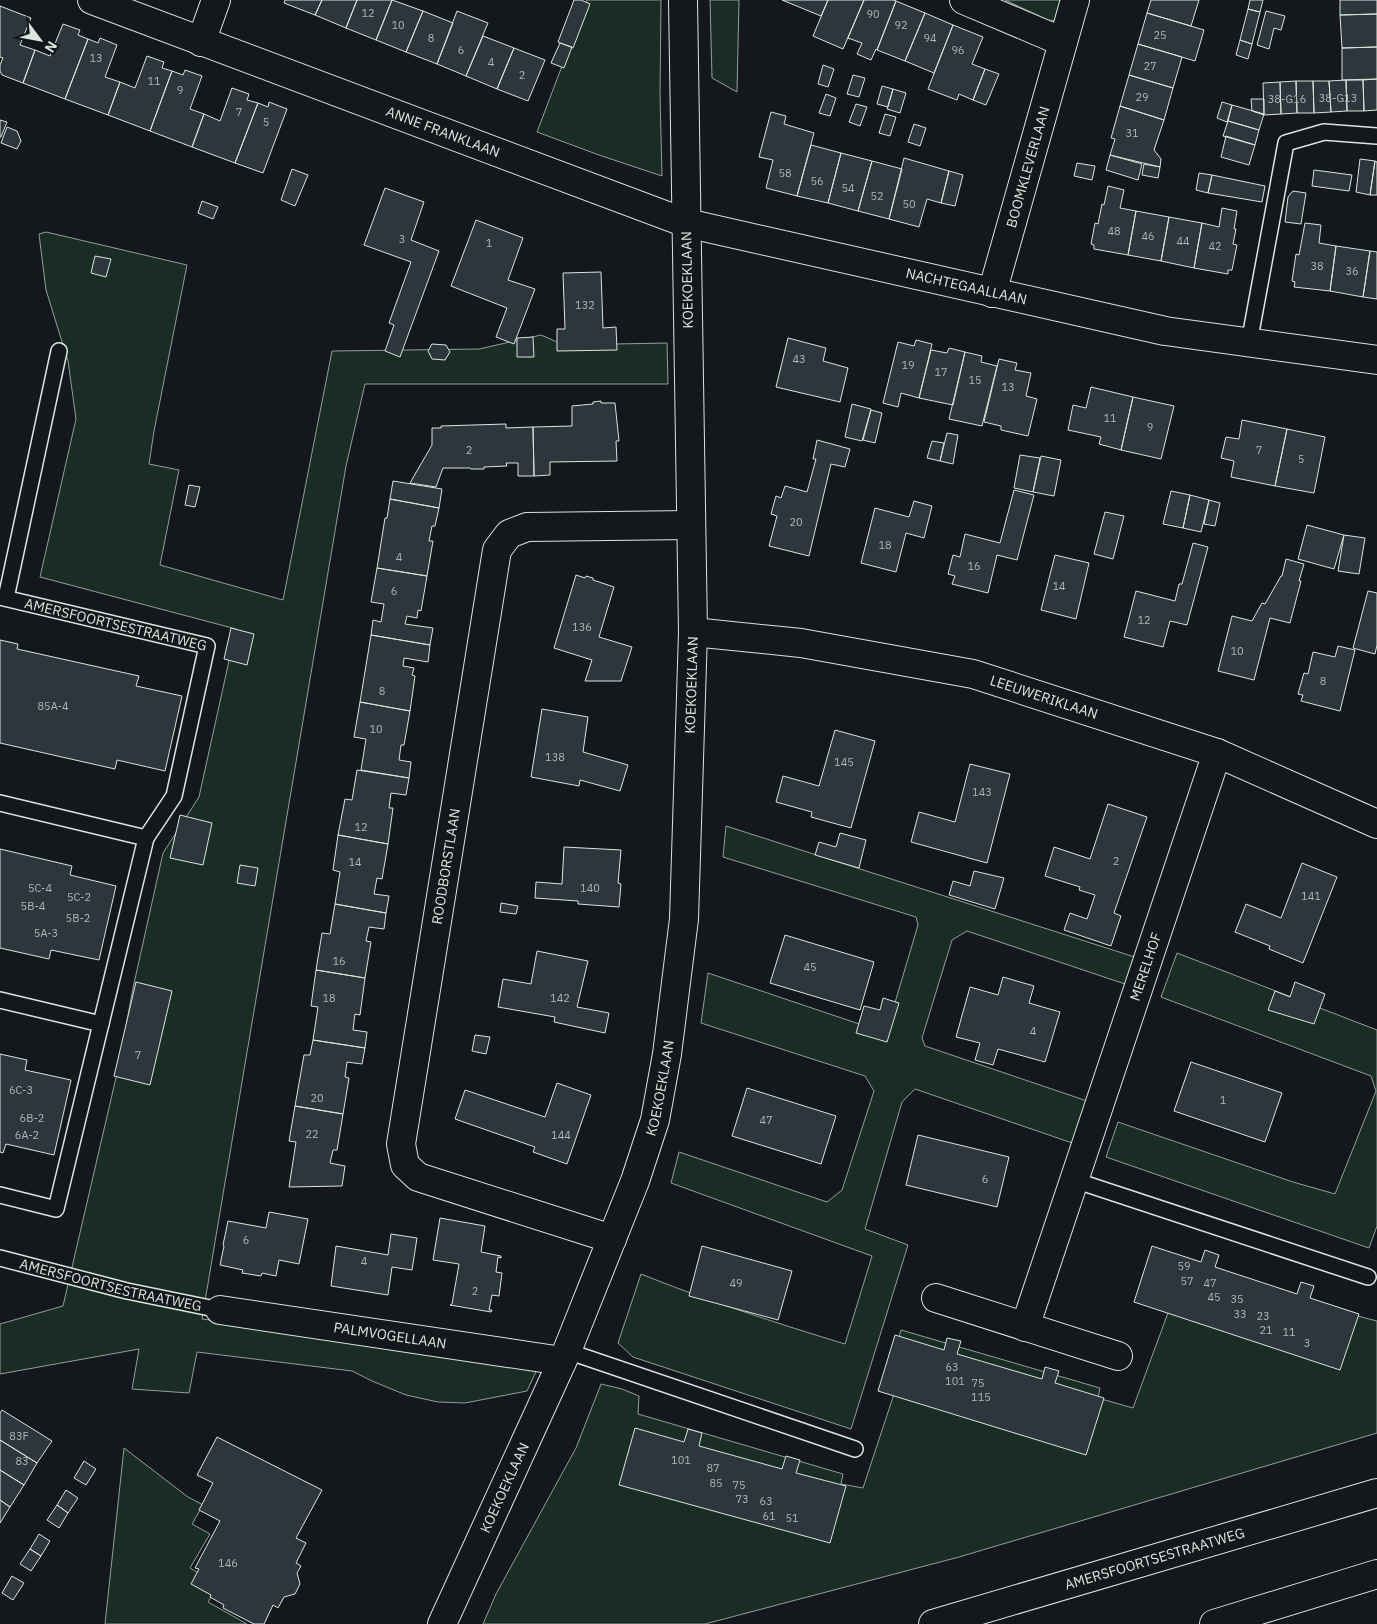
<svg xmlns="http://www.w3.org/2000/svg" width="1377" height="1624" font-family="'IBM Plex Sans',sans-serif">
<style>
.green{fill:#1a2d24;stroke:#939e99}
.building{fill:#2c363c;stroke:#d8e6dc}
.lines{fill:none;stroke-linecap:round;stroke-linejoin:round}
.service-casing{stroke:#d8e6dc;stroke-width:18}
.minor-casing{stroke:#d8e6dc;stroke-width:30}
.tertiary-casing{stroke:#d8e6dc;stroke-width:30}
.primary-casing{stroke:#d8e6dc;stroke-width:30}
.motorway-casing{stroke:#d8e6dc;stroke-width:30}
.service{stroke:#14181c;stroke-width:15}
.minor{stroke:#14181c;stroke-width:28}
.tertiary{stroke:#14181c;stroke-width:28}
.primary{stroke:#14181c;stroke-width:28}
.motorway{stroke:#14181c;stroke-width:28}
.labels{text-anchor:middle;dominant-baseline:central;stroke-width:4;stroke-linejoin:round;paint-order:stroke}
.number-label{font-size:11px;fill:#adbab4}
.street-label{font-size:14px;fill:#d8e6dc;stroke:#14181c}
</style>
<rect width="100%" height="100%" fill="#14181c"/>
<path class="green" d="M587 0H661L660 95 662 176 599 155 537 132Z
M710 0H739L737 92 712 78Z
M1005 0H1065L1058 21 1048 20Z
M46 232 187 265 154 431 149 464 179 470 160 565 283 600 332 351 479 349 541 335 564 345 667 343 668 384H365L346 466 202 1319 540 1363 527 1391 465 1403 438 1402 406 1395 372 1381 352 1371 197 1352 189 1393 132 1389 139 1349 0 1374V1324L63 1306 118 1069 133 988 163 853 199 797 236 629 40 577 76 419 68 361 46 290 39 234Z
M726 826 1144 960 1134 987 967 931 952 940 922 1038 925 1046 1093 1103 1078 1145 915 1089 902 1102 865 1229 908 1245 851 1429 633 1357 618 1343 641 1274C708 1301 776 1323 845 1344L872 1256 671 1183 679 1152 827 1202 842 1190 874 1091 865 1076 701 1023 708 973 886 1033 918 925 916 917 723 857Z
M1177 953 1377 1030V1226L1369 1248 1106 1157 1118 1122 1293 1182 1335 1194 1376 1091 1371 1076 1161 997Z
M1169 1310 1350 1314 1377 1321V1433L959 1557 705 1624H483L496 1594 576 1448 601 1384 622 1389 639 1396 638 1414 843 1474 841 1484 863 1488 894 1394 884 1391 901 1330 1100 1388 1098 1398 1133 1408Z
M124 1448 188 1497 203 1505 192 1524 210 1534 190 1568 218 1585 208 1602 247 1624H105Z"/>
<path class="building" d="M285 0H322L315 15 284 3Z
M322 0H357L346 28 315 15Z
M357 0H392L376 40 346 28Z
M392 0 423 11 406 52 376 40Z
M574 0H581L590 4 573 48 558 42Z
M782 0H828L821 16Z
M828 0H864L843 49 813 36Z
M864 0H893L896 1 877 50 876 49 871 60 857 54 862 43 848 38Z
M1151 0H1199L1191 26 1147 13Z
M1250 0H1263L1260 12 1248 9Z
M1340 0H1377V14L1340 15Z
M896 1 925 13 905 61 877 50Z
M0 6 31 18 20 45 35 50 23 83 2 75 0 71V65L3 58 0 57Z
M1248 9 1260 12 1252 44 1240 40Z
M423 11 453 23 437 64 406 52Z
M457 11 488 23 466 76 437 64Z
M1266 11 1285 16 1281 30 1274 28 1269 49 1257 45Z
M925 13 953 25 934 73 905 61Z
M1147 13 1204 30 1195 61 1138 44Z
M1377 14V47L1342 48 1340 15Z
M63 24 80 30 78 35 88 39 65 99 23 83 35 50 50 56Z
M953 25 983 37 972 64 985 69 973 100 959 94 957 100 928 89Z
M483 36 514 48 497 89 466 76Z
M100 38 117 45 105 77 120 82 108 115 65 99 88 39 98 43Z
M1240 40 1252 44 1248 59 1236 55Z
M560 43 572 47 564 68 551 63Z
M1138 44 1182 57 1173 88 1129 75Z
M1377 47V79L1342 80V48Z
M514 48 545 60 528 101 497 89Z
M147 56 164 62 162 68 172 71 150 131 108 115 120 82 135 88Z
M823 65 834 69 828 87 818 84Z
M985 69 999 74 986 105 973 100Z
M185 70 202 76 190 109 204 114 192 147 150 131 172 71 183 75Z
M853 75 865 78 859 97 847 94Z
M1129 75 1173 88 1164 120 1120 106Z
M1377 79V110L1364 111 1363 80Z
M1346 80 1347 111 1331 112 1329 81Z
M1346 80H1363L1364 111H1347Z
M1296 81H1313L1314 113H1297Z
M1296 81 1297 113 1281 114 1280 82Z
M1313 81H1329L1331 112 1314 113Z
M1280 82 1281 114 1264 115 1263 83Z
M882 86 893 89 888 107 877 104Z
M232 88 249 94 247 100 258 103 235 163 192 147 204 114 220 121Z
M893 89 906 93 900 113 887 109Z
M826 94 836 98 830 116 819 113Z
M1251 99H1264V115L1252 111Z
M269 102 287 109 263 173 235 163 258 103 268 107Z
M1222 102 1232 105 1227 122 1217 118Z
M856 104 867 107 860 126 849 122Z
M1232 105 1264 114 1259 130 1228 121Z
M1120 106 1164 120 1154 150 1161 159 1160 167 1110 155 1115 139 1111 138Z
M771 112 786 116 784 124 814 133 797 196 766 188 773 160 759 157Z
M885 114 896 117 890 136 879 133Z
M0 120 7 122 1 137H0Z
M1228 121 1259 130 1255 145 1223 136Z
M914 124 926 128 920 146 908 142Z
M7 127 17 131 21 141 17 149 1 143Z
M1226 136 1255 145 1249 165 1221 157Z
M811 145 841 153 828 203 797 196Z
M841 153 872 161 858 211 828 203Z
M1110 155 1142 164 1138 180 1106 170Z
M904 158 949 171 941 203 927 199 919 227 889 219Z
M1360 159 1375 161 1370 195 1356 192Z
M872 161 902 169 889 219 858 211Z
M1375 161 1377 162V195H1370Z
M1077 163 1095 166 1092 180 1074 176Z
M1144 164 1160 167 1158 178 1142 175Z
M292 169 308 175 295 206 281 200Z
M1314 170 1352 175 1349 191 1312 186Z
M949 171 963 175 955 206 941 203Z
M1199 173 1212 175 1208 193 1196 190Z
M1212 175 1265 186 1262 202 1208 193Z
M1108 186 1124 190 1120 208 1136 211 1128 255 1094 249V245L1091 244 1095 223 1098 224 1102 204 1104 205Z
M385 188 424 202 411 240 439 251 400 357 385 351 394 325 389 323 411 262 364 245Z
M1293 191 1306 193 1301 224 1285 222 1288 197Z
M202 201 218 207 213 219 198 213Z
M1222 208 1237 211 1234 229H1236L1233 244 1237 245 1232 270H1228V274L1194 268 1202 223 1219 227Z
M1136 211 1169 217 1161 261 1128 255Z
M1169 217 1202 223 1194 268 1161 261Z
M476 220 523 238 508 280 535 289 514 344 496 337 507 308 451 286Z
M1305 223 1321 225 1319 243 1336 246 1330 291 1294 287 1295 282 1292 281 1296 254 1299 255Z
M1336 246 1370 251 1363 297 1330 291Z
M1370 251 1377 252V299L1363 297Z
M95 256 111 259 106 277 91 273Z
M601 272 603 328 616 327 617 350 557 351V329H565L563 273Z
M533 337 534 357H517V338Z
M788 338 826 348 823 361 848 368 840 402 776 387Z
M916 340 932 344 919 398 901 393 898 407 883 403 898 342 914 346Z
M432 344 446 345 450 352 445 360 432 359 428 351Z
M949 348 965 352 953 405 919 398 931 350 947 353Z
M965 352 982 356 981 362 997 366 982 426 949 419Z
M999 359 1017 363 1015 370 1031 373 1026 396 1037 399 1028 436 1001 430V426L984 422Z
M1091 387 1133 397 1121 450 1099 444 1101 437 1068 430 1073 405 1086 408Z
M1133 397 1174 406 1161 459 1121 450Z
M601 401V403H615L619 441H616L617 461 550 462V475L534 476 533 427 572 426V406L593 404V402Z
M852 404 871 409 862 441 845 437Z
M871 410 882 413 875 443 863 440Z
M1242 420 1287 429 1275 486 1231 477 1234 461 1221 458 1226 437 1239 439Z
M506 424V428L533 427 534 476H518V463H506L507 466 484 467V469H471L470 468H443L436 487 410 483 432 445V428H441V426Z
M1287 429 1325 437 1314 493 1275 486Z
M947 433 958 435 953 464 940 461Z
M817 440 850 449 845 467 831 464 809 556 769 546 777 516 771 514 776 496 781 498 785 486 807 492 816 459H813Z
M932 441 944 443 940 461 927 458Z
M1020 455 1040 458 1033 492 1014 488Z
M1041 456 1061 460 1054 496 1033 492Z
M393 481 442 489 439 508 390 499Z
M189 485 200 487 195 507 185 505Z
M1014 490 1034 495 1017 560 997 555 988 593 952 584 955 576 948 574 953 555 960 557 965 534 1000 543Z
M1171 491 1190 495 1183 528 1163 524Z
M1190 495 1209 500 1201 532 1183 528Z
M390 499 439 508 435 526H432L429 541H433L427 576 377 568 385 518H387Z
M1209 500 1220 503 1215 526 1204 524Z
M914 501 932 506 924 538 906 533 896 572 861 563 875 508 909 517Z
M1105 512 1124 516 1113 559 1094 554Z
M1307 525 1344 535 1334 569 1298 559Z
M1344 535 1365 538 1359 574 1338 571Z
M1193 543 1208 547 1187 625 1170 621 1163 647 1124 637 1136 591 1175 601 1179 584H1182Z
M1055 555 1089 563 1076 619 1041 610Z
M1286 559 1304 564 1299 581H1301L1290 623 1270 618 1254 680 1218 671 1232 616 1252 621 1262 603 1265 604 1281 576H1282Z
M377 568 427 576 421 611 418 610 417 618 407 616 405 624 433 628 430 645 371 635 373 620 381 622 384 604 371 602Z
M576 575 585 578 586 576 593 578V580L614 587 599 637 632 647 621 681H585L592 660 554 648Z
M1368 591 1377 593V645L1375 654 1353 648Z
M231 628 254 634 247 665 224 659Z
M371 635 430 645 428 662 404 658 403 666 414 668 412 675 415 676 410 711 360 702Z
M0 640 18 644 17 649 139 676 136 686 182 696 165 771 117 760 115 769 0 743Z
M1338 646 1355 650 1340 711 1301 701 1303 695 1298 694 1304 673 1308 674 1313 652 1335 657Z
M360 702 410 711 404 745H401L399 760 411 762 409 778 361 770 366 739 354 737Z
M542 709 588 717 583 752 628 765 620 791 580 780 579 786 531 777Z
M835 730 875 741 851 828 811 817 812 812 776 802 783 776 819 786Z
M970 764 1010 774 987 863 911 842 919 812 955 822Z
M357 770 409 778 406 795 391 793 389 808H393L388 844 338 835 345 799 352 800Z
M1108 804 1147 817 1114 913 1121 916 1111 946 1064 930 1070 913 1087 919 1095 895 1079 890 1080 887 1045 876 1054 847 1090 859Z
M180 815 212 823 203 865 170 858Z
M840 833 866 840 859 868 815 855 819 842 836 847Z
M338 835 388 844 382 879 377 878 374 894 389 896 386 913 335 904 340 872 333 870Z
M564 847 621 850 618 883 621 884 619 907 578 904V901L535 898 536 882 562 884Z
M0 849 72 866 70 875 116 886 99 960 51 950 49 959 0 948Z
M1302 863 1337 877 1303 963 1269 949 1270 946 1235 932 1246 904 1281 918Z
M240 865 258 868 255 886 237 883Z
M974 871 1004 878 995 909 949 895 953 881 970 886Z
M501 903 518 906 516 914 500 912Z
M335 904 386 913 384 929 369 927 366 941 371 942 365 978 316 970 322 933 330 934Z
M785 935 874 962 860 1010 770 983Z
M537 951 588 961 577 1007 609 1013 605 1033 554 1022 555 1017 498 1007 503 979 531 984Z
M316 970 365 978 360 1015 355 1014 353 1030 367 1032 365 1048 313 1040 318 1007 311 1006Z
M1003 977 1034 986 1029 1003 1060 1012 1045 1062 998 1049 993 1065 975 1060 980 1043 956 1037 970 987 998 995Z
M136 982 172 991 150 1085 114 1076Z
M1295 982 1325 994 1314 1024 1268 1010 1275 991 1290 997Z
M883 998 899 1003 887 1042 856 1033 864 1006 880 1010Z
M475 1035 490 1037 486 1054 472 1051Z
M313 1040 365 1048 362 1064 347 1062 345 1077 349 1078 343 1114 295 1106 304 1055H310Z
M0 1054 27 1060 25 1070 71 1080 54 1155 6 1144 3 1153 0 1152Z
M1191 1062 1282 1093 1265 1142 1174 1111Z
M557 1083 591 1095 567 1164 533 1152 535 1147 455 1119 465 1090 545 1117Z
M747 1088 836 1116 821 1164 732 1136Z
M295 1106 343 1114 337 1150H333L330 1163 345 1166 342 1186 289 1187 296 1142 289 1141Z
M918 1135 1009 1157 997 1207 906 1185Z
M269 1212 308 1219 299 1264 279 1260 276 1276 262 1273 261 1276 242 1273 243 1270 220 1265 224 1246 223 1245 228 1221 266 1228Z
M440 1218 485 1226 481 1252 501 1256V1258L498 1257 496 1272 502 1273 499 1296 492 1295 489 1310H492L491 1312 450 1305 452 1304 459 1264 433 1260Z
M391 1234 417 1238 412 1270 392 1267 388 1295 331 1286 336 1246 388 1255Z
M702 1246 792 1271 778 1320 689 1296Z
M1152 1246 1201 1262 1205 1250 1219 1255 1215 1267 1297 1294 1301 1282 1314 1286 1310 1298 1359 1314 1340 1370 1134 1302Z
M895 1335 944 1350 947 1338 961 1341 957 1354 1042 1379 1045 1367 1059 1371 1055 1383 1104 1398 1086 1455 878 1391Z
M2 1410 52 1441 37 1463 0 1440V1413Z
M635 1428 684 1442 688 1429 702 1433 699 1446 782 1469 786 1456 800 1460 796 1473 846 1486 830 1543 619 1485Z
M217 1437 322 1490 296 1538 306 1543 296 1563 301 1566 297 1573 300 1584 295 1594 284 1597 278 1608 273 1605 264 1624H254L223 1608 224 1605 210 1597 211 1595 191 1584 199 1569 195 1568 220 1521 199 1510 213 1483 197 1475Z
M0 1440 37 1463 24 1485 0 1470Z
M84 1461 96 1469 86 1485 74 1478Z
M0 1470 24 1485 10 1507 0 1500Z
M66 1490 78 1498 68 1513 57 1505Z
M0 1500 10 1507 0 1523Z
M57 1505 68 1513 59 1528 47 1520Z
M39 1534 50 1541 41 1556 30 1549Z
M30 1549 41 1556 31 1571 20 1564Z
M12 1576 24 1583 13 1600 2 1593Z"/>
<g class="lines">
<defs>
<g id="service">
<path d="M1249 343 1286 143 1324 132 1377 136"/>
<path id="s1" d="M0 597 207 646 174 796 146 838"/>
<path d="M6 598 59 351"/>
<path d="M0 803 146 838 56 1209 0 1195"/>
<path d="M0 1000 101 1024"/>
<path d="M1074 1180 1368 1277"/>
<path id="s2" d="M0 1258 127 1291 220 1310"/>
<path d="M567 1351 855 1449"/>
</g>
<g id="minor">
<path id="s3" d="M92 0 686 223 1165 331 1377 360"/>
<path d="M964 0 1063 42"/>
<path d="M201 42 216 0"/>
<path id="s4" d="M992 293 1075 0"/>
<path id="s5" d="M693 632 801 643 973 674 1217 753 1377 824"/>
<path id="s6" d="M612 1239 418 1177 405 1165 401 1144 497 550 509 534 527 527 690 525"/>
<path d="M936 1298 1118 1356"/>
<path id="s7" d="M220 1310 562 1361"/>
<path id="s8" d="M1025 1327 1217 753"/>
</g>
<g id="tertiary">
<path id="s9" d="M442 1624 567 1351 635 1181 655 1120 667 1054 684 919 693 632 683 0"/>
</g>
<g id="primary">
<path id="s10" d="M933 1624 1377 1493"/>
</g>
<path id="motorway" d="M1214 1624 1377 1574"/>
</defs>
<use href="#service" class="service-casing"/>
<use href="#minor" class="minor-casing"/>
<use href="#tertiary" class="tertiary-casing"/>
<use href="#primary" class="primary-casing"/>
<use href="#motorway" class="motorway-casing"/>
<use href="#service" class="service"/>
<use href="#minor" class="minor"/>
<use href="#tertiary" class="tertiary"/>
<use href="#primary" class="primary"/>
<use href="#motorway" class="motorway"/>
</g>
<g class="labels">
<g class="number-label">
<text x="368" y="13">12</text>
<text x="873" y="14">90</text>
<text x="398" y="25">10</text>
<text x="901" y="25">92</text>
<text x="1160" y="35">25</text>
<text x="431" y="38">8</text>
<text x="930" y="38">94</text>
<text x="461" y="50">6</text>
<text x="958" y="50">96</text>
<text x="96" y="58">13</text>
<text x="491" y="62">4</text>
<text x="1150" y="66">27</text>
<text x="522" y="75">2</text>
<text x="154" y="81">11</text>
<text x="180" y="90">9</text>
<text x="1142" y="97">29</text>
<text x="1338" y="98">38-G13</text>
<text x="1287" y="99">38-G16</text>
<text x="239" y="112">7</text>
<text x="266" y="122">5</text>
<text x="1132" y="133">31</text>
<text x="785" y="173">58</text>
<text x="817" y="181">56</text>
<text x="848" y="188">54</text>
<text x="877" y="196">52</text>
<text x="909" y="204">50</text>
<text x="1114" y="231">48</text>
<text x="1148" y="236">46</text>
<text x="402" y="239">3</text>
<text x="1183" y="241">44</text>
<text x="489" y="243">1</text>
<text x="1215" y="246">42</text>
<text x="1317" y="266">38</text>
<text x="1352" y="271">36</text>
<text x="585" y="305">132</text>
<text x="799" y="359">43</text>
<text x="908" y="365">19</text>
<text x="941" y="372">17</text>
<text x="975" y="380">15</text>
<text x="1008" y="387">13</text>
<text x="1110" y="418">11</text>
<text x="1150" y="427">9</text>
<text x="469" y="450">2</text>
<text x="1259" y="450">7</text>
<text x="1301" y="459">5</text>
<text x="796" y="522">20</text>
<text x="885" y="545">18</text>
<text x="399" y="557">4</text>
<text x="974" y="566">16</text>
<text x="1059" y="586">14</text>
<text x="394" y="591">6</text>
<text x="1144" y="620">12</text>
<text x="582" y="627">136</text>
<text x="1237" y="651">10</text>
<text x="1323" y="681">8</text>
<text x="382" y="691">8</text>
<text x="53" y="706">85A-4</text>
<text x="376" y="729">10</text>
<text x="555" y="757">138</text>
<text x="844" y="762">145</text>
<text x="982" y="792">143</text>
<text x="361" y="827">12</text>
<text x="1116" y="861">2</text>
<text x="355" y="862">14</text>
<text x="40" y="888">5C-4</text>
<text x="590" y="888">140</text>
<text x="1311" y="896">141</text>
<text x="79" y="897">5C-2</text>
<text x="33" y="906">5B-4</text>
<text x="78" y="918">5B-2</text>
<text x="46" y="933">5A-3</text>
<text x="339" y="961">16</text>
<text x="810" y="967">45</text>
<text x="329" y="998">18</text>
<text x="560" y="998">142</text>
<text x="1033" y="1031">4</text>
<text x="138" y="1055">7</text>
<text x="21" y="1090">6C-3</text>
<text x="317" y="1098">20</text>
<text x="1223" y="1100">1</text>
<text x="32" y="1118">6B-2</text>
<text x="766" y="1120">47</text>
<text x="312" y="1134">22</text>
<text x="27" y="1135">6A-2</text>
<text x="561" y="1135">144</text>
<text x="985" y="1179">6</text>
<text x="246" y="1240">6</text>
<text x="364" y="1261">4</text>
<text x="1184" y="1266">59</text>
<text x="1187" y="1281">57</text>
<text x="736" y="1283">49</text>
<text x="1210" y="1283">47</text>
<text x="475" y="1291">2</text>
<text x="1214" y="1297">45</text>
<text x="1237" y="1299">35</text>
<text x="1240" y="1314">33</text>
<text x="1263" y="1316">23</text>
<text x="1266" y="1330">21</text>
<text x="1289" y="1332">11</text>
<text x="1307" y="1343">3</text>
<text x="952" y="1367">63</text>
<text x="955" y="1381">101</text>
<text x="978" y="1383">75</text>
<text x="981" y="1397">115</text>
<text x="19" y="1436">83F</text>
<text x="681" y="1460">101</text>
<text x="22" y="1461">83</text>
<text x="713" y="1468">87</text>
<text x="716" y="1483">85</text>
<text x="739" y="1485">75</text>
<text x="742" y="1499">73</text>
<text x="766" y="1501">63</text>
<text x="769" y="1516">61</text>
<text x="792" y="1518">51</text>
<text x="228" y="1563">146</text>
</g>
<g class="street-label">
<text stroke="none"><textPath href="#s3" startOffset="375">ANNE FRANKLAAN</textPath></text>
<text stroke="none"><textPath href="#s4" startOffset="131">BOOMKLEVERLAAN</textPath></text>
<text transform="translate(687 280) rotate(-91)">KOEKOEKLAAN</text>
<text stroke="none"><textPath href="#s3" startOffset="922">NACHTEGAALLAAN</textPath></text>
<text stroke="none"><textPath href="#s1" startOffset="119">AMERSFOORTSESTRAATWEG</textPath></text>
<text stroke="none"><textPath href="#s9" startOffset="985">KOEKOEKLAAN</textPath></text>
<text stroke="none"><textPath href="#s5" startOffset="358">LEEUWERIKLAAN</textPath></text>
<text stroke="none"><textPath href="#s6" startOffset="524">ROODBORSTLAAN</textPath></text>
<text stroke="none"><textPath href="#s8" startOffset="380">MERELHOF</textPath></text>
<text stroke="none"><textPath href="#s9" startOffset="580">KOEKOEKLAAN</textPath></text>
<text stroke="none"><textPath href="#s2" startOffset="114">AMERSFOORTSESTRAATWEG</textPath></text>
<text stroke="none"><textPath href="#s7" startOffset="172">PALMVOGELLAAN</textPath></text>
<text stroke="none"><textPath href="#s9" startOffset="150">KOEKOEKLAAN</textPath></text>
<text stroke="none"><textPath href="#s10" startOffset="231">AMERSFOORTSESTRAATWEG</textPath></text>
</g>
</g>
<g transform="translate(40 40) rotate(122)" stroke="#14181c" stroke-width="4" paint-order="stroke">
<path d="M0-4L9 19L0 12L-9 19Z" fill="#d8e6dc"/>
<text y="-8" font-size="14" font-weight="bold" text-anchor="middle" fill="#d8e6dc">N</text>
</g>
</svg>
